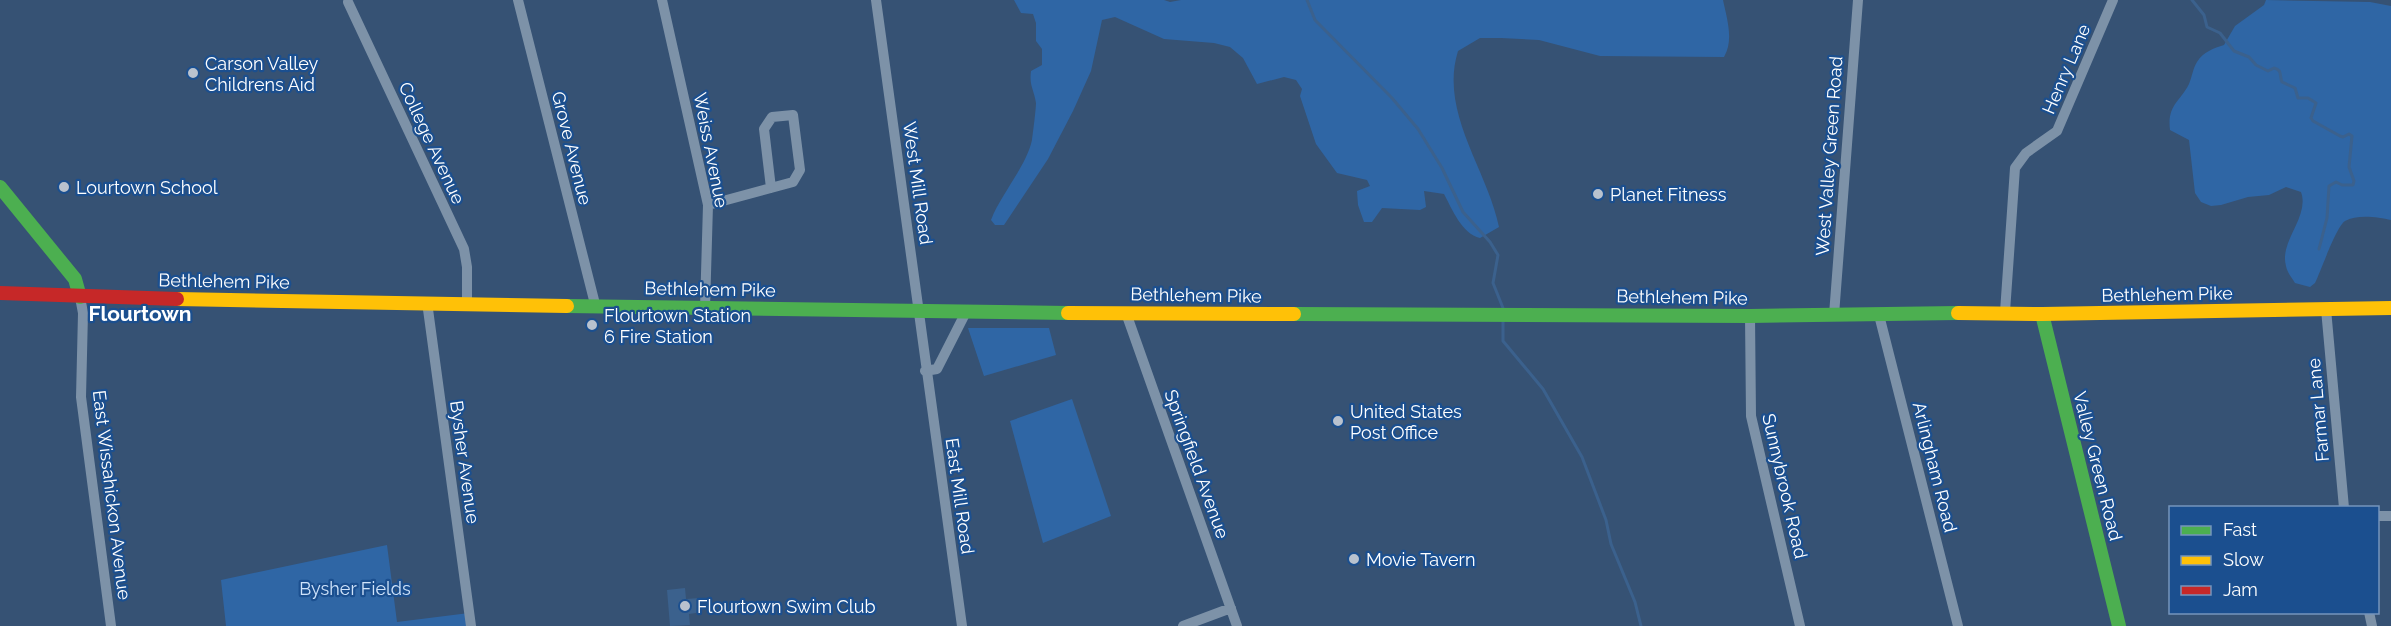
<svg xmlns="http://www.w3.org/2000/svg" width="2391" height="626" font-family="Raleway,sans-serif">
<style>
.green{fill:#2f66a5}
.water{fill:#3b618d}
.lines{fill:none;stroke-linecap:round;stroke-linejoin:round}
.stream{stroke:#3b618d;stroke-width:3}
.street{stroke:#7d92a8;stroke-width:10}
.fast{stroke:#4caf50;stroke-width:14}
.slow{stroke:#ffc107;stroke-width:14}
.jam{stroke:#c62828;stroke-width:14}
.poi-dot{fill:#b9c2ce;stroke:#1b4f8f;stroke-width:2}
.labels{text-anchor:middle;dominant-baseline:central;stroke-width:4.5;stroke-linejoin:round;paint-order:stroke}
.poi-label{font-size:18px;fill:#fff;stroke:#1b4f8f;text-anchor:start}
.street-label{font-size:18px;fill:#fff;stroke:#1b4f8f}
.park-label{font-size:18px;fill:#cfe3fa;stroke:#1b4f8f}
.quarter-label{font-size:21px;font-weight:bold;fill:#fff;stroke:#1b4f8f}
</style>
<rect width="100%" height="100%" fill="#365274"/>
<path class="green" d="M1014 0H1164L1170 2 1181 0H1723C1727 19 1734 40 1724 57L1600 56 1539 40 1501 38H1480L1458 51C1439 112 1487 169 1499 227L1480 238C1462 234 1452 209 1444 194L1424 191 1426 207 1420 210 1382 208 1372 222H1364L1358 205 1357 191 1370 186 1367 180 1337 173 1316 144 1300 96 1302 89 1296 80 1284 77 1257 84 1243 58 1230 47 1214 43 1164 39 1115 17 1102 20 1091 71 1073 111 1048 159 1004 225H995L991 220C1001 194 1026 167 1032 140 1033 133 1036 109 1036 103 1034 89 1029 86 1031 71L1042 65V49L1036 41V23L1033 14 1021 13Z
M2266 0 2370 2 2391 6V220C2378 217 2357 214 2345 221 2336 227 2321 271 2315 283L2310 287 2295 283C2292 278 2287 272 2286 266 2279 241 2310 217 2301 192L2286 187 2269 195 2248 197 2221 205 2211 206 2201 202 2195 193 2189 140 2170 130C2167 105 2180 102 2189 84 2192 77 2193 68 2197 62 2203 52 2214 48 2224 45L2235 26 2264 5Z
M968 328H1049L1056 355 984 376Z
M1072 399 1111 516 1043 543 1010 421Z
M387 545 397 622 469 613 471 626H226L221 580Z"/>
<path class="water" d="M685 588 686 599 700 598 702 612 689 614 690 625 670 626 667 590Z"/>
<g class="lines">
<path class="stream" d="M1307 0 1315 20 1392 98 1418 129 1442 168 1463 212 1490 242 1498 255 1493 283 1503 308
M2192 0 2204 15 2207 27 2220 33 2234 51 2249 57 2256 65 2268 71 2274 68C2283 70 2279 76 2282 82L2295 88 2298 98H2308L2316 103 2311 118 2313 121 2340 136 2343 137 2349 134 2352 136 2349 167 2354 181 2353 185H2342L2336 182 2329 186 2327 218 2319 249
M1503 321V341L1543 389 1582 457 1606 520 1611 544 1635 602 1641 626"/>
<path class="street" d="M518 0 595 304
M662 0 708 205 705 308
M876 0 962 626
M348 2 464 249 467 267V303
M708 205 793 182 800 170 793 115 772 117 764 129 771 188
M80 297 83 313 81 397 111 626
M427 302 471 626
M2326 309 2344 508
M2005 312 2015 168 2026 153 2057 131 2113 0
M1126 313 1237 626
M1834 315 1858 0
M1879 315 1958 626
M1750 316 1751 416 1800 626
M925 371 937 369 966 312
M2378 516H2391
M2369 612 2372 626
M1183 626 1231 608"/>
<path class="fast" d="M0 187 75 279 80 297
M567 306 1068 313
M1294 314 1750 316 1958 313
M2042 314 2119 626"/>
<path class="slow" d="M177 299 567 306
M1068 313 1294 314
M1958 313 2042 314 2391 308"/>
<path class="jam" d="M0 293 177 299"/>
</g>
<g class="poi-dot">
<circle cx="193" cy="73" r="6"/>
<circle cx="64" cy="187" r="6"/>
<circle cx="1598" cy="194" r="6"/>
<circle cx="592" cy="325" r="6"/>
<circle cx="1338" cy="421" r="6"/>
<circle cx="1354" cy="559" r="6"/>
<circle cx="685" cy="606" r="6"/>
</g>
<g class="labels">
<g class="poi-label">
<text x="205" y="63">Carson Valley<tspan x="205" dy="21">Childrens Aid</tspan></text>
<text x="76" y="187">Lourtown School</text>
<text x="1610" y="194">Planet Fitness</text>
<text x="604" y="315">Flourtown Station<tspan x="604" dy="21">6 Fire Station</tspan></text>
<text x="1350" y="411">United States<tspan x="1350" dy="21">Post Office</tspan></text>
<text x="1366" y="559">Movie Tavern</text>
<text x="697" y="606">Flourtown Swim Club</text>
</g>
<g class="street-label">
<text transform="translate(2066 69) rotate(-67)">Henry Lane</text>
<text transform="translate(432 143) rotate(65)">College Avenue</text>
<text transform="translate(572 148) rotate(76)">Grove Avenue</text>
<text transform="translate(711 150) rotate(79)">Weiss Avenue</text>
<text transform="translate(1829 156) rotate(-86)">West Valley Green Road</text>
<text transform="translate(918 183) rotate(82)">West Mill Road</text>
<text transform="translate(224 281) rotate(1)">Bethlehem Pike</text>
<text transform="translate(710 289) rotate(1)">Bethlehem Pike</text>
<text transform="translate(2167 294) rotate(-1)">Bethlehem Pike</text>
<text transform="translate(1196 295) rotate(1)">Bethlehem Pike</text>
<text transform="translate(1682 297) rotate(1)">Bethlehem Pike</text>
<text transform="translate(2318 410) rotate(-95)">Farmar Lane</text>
<text transform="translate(465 462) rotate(82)">Bysher Avenue</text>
<text transform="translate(1197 464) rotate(70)">Springfield Avenue</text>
<text transform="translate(2098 466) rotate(76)">Valley Green Road</text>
<text transform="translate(1935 467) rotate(76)">Arlingham Road</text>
<text transform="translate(1785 486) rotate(77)">Sunnybrook Road</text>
<text transform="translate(112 495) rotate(83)">East Wissahickon Avenue</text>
<text transform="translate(960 496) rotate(82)">East Mill Road</text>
</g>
<g class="park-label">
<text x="355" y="588">Bysher Fields</text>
</g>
<g class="quarter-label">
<text x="140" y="313">Flourtown</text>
</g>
</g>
<rect x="2169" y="506" width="210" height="108" fill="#1b4f8f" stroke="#7695bc" stroke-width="1.5"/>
<rect x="2181" y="526" width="30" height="9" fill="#4caf50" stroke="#7695bc" stroke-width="1.5"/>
<text x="2223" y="536" font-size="18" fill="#ffffff">Fast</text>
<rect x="2181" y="556" width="30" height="9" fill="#ffc107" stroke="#7695bc" stroke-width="1.5"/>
<text x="2223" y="566" font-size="18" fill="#ffffff">Slow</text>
<rect x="2181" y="586" width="30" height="9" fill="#c62828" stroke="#7695bc" stroke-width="1.5"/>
<text x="2223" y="596" font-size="18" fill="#ffffff">Jam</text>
</svg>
